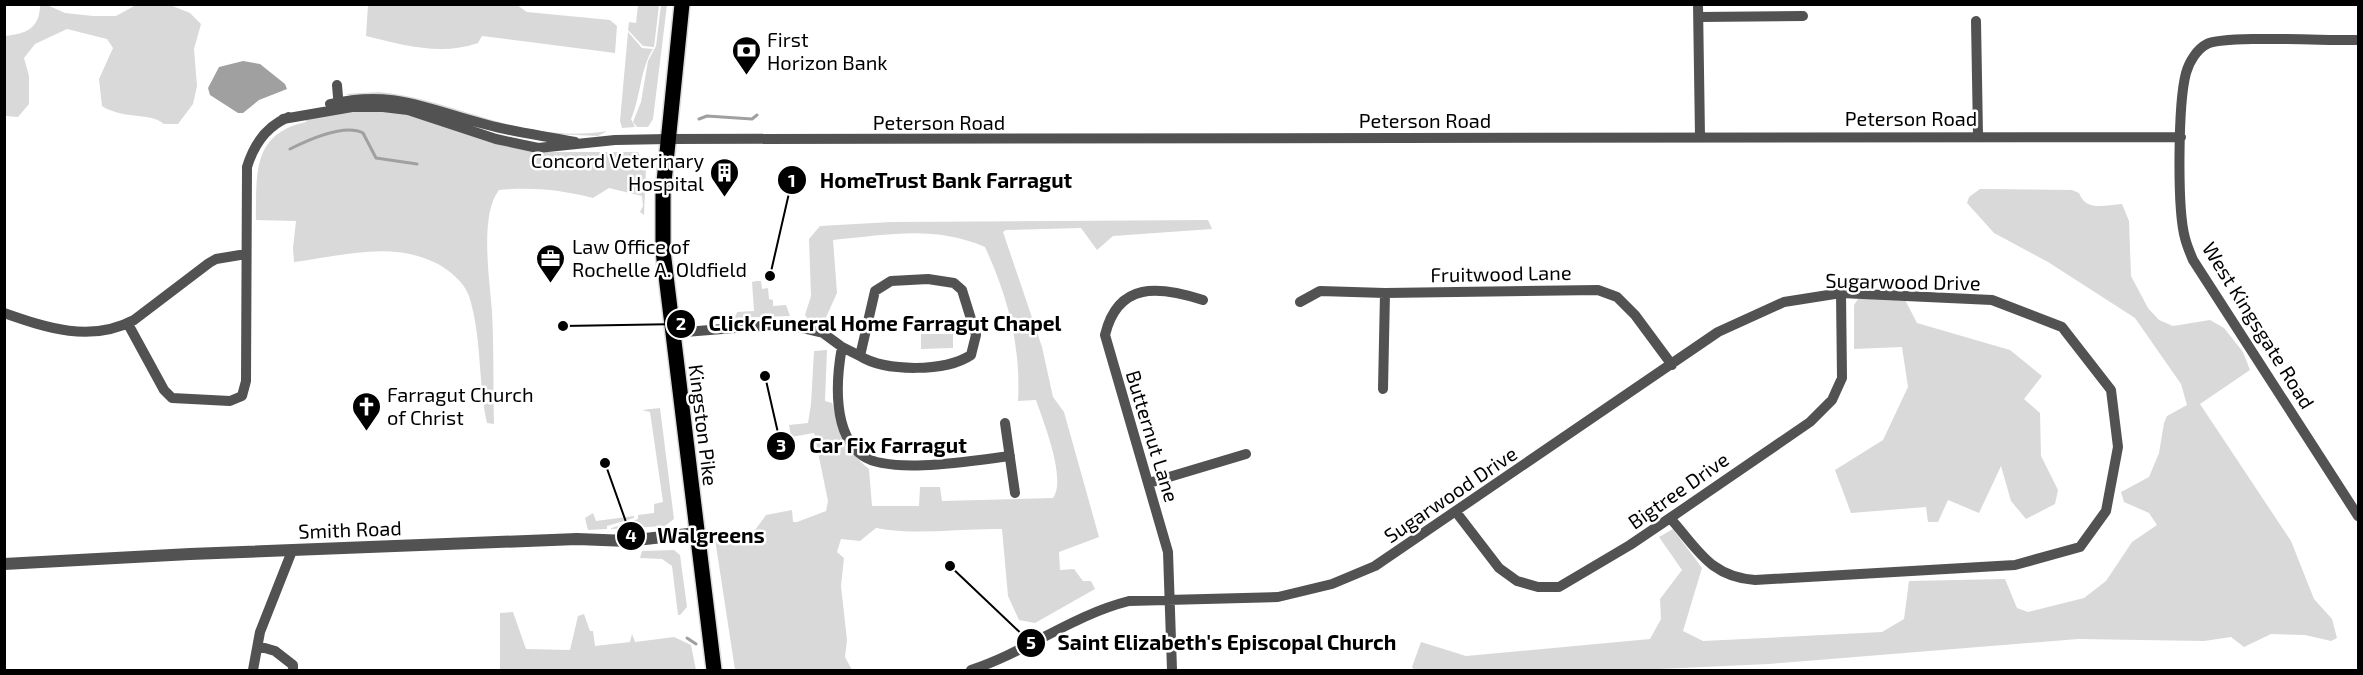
<svg xmlns="http://www.w3.org/2000/svg" width="2363" height="675" font-family="'Exo 2',sans-serif">
<style>
.green{fill:#d9d9d9}
.water{fill:#a0a0a0}
.lines{fill:none;stroke-linecap:round;stroke-linejoin:round}
.stream{stroke:#a0a0a0;stroke-width:3}
.primary-casing{stroke:#dbdbdb;stroke-width:18}
.minor{stroke:#525252;stroke-width:10}
.tertiary{stroke:#525252;stroke-width:12}
.primary{stroke:#000;stroke-width:15}
.labels{text-anchor:middle;dominant-baseline:central;stroke-width:5;stroke-linejoin:round;paint-order:stroke}
.poi-label{font-size:20px;fill:#000;stroke:#fff;text-anchor:start}
.street-label{font-size:20px;fill:#000;stroke:#fff}
.leader{fill:none;stroke:#000;stroke-width:2}
.callout-dot{fill:#000;stroke:#fff;stroke-width:2}
.mark-label{font-size:18px;text-anchor:middle;font-weight:bold;fill:#fff}
.callout-label{font-size:21px;text-anchor:middle;font-weight:bold;fill:#000;stroke:#fff;stroke-width:5;stroke-linejoin:round;paint-order:stroke}
</style>
<rect width="100%" height="100%" fill="#fff"/>
<path class="green" d="M40 5H47L65 13 93 16H116L136 5H170L190 13 201 24 194 49 197 86 193 104 178 124H164C150 112 124 120 102 106L99 79 113 48 107 39 67 29 35 44 24 58 29 76V104L18 117 5 116V36C26 34 40 28 40 5Z
M368 5H517L527 12 610 20 617 26 615 53 482 36 478 43C442 56 402 45 366 36Z
M638 5H659L654 47 643 46 628 30 629 22 636 23Z
M661 5H667L653 119 648 127H637L633 122 641 102 648 61 656 46Z
M628 32 642 48 653 49C640 69 641 96 631 119L635 127 622 128 620 121Z
M379 92C459 100 522 145 607 131L598 136 529 133 345 94Z
M356 110 397 112 536 152H638L646 168 644 215 640 212 643 206 642 196 609 188 593 198C561 190 532 187 499 190 479 215 490 282 492 312 494 349 493 387 494 424L487 423C478 382 482 337 469 296 464 282 450 271 438 264 391 240 343 256 294 262L293 248 296 221 256 220C257 175 251 134 306 122V119Z
M1980 189 2072 190 2079 193C2086 212 2105 205 2122 204L2129 221 2131 276 2148 308 2159 320 2173 326 2210 320 2224 328 2243 352 2250 370 2200 404 2291 541 2314 599 2332 619 2337 638 2331 641 2305 635 2271 634 2244 647 2231 637 2204 641 2078 639 1769 664 1636 670H1414L1412 667 1421 642 1466 656 1650 639 1661 619 1660 599 1682 570 1659 537 1673 529 1702 568 1683 631 1703 641 1882 632 1904 619 1909 581 2005 579 2017 608 2028 612 2084 598 2106 581 2132 542 2157 525 2149 513 2124 502 2121 492 2149 477 2159 453 2164 423 2167 416 2187 405 2181 384 2135 318 2048 262 1994 233 1967 203 1969 197Z
M1208 220 1212 229 1113 236 1097 250 1081 228 1006 230 1003 232 1042 347 1053 397 1064 412 1099 537 1059 552 1060 570 1074 569 1083 581H1091L1095 589 1035 623 1019 620 1008 596 1002 529C959 528 918 536 876 528L860 541 841 539 837 552 844 558 841 586 847 640 845 657 852 670H735L715 539 747 535 755 530 766 515 792 510 793 522H797L826 511 828 501 814 433 791 437 789 425 808 423 811 404 814 351 827 350 825 401 832 403C840 432 846 450 869 469L872 506H919L920 487H940L942 501 1053 498C1067 479 1043 421 1036 400L1018 401C1021 346 1008 297 985 247 933 225 888 235 833 240L837 293 823 324 808 319 805 315 811 296 809 239 820 226 891 222Z
M756 281H761L762 289 768 288 769 299 773 300V306L786 305 790 316 735 318 737 312 754 311 752 282Z
M1904 298 1917 323 2010 350 2042 376 2024 399 2040 413 2041 456 2058 490 2055 504 2026 519 2011 501 2001 466 1979 513 1948 500 1938 522H1928L1926 507 1851 513 1835 470 1883 440 1908 387 1902 347 1854 349V305L1858 299Z
M921 334H953V348L921 349Z
M660 408 674 519 665 526 609 529 638 519V515L654 513V504L663 502 650 412 642 410Z
M593 513 596 521 634 516V518L607 526V529L588 530 585 518Z
M674 550 680 555 687 607 680 615H678L672 566 662 559 640 558 642 551Z
M513 612 526 649 570 650 578 616 584 614 590 631H593L595 646 630 642 632 634 635 642 674 637 691 645 696 670H500V613Z"/>
<path class="water" d="M243 61 260 64 285 84 287 89 259 100 243 113H238L210 95 208 88 219 67Z"/>
<g class="lines">
<path class="stream" d="M699 119 707 116 752 119 757 115
M290 149C308 140 344 123 363 133L376 158 417 164
M687 638 696 644"/>
<defs>
<path id="primary" d="M682 4 663 192V251L714 670"/>
</defs>
<use href="#primary" class="primary-casing"/>
<path class="minor" d="M1698 4 1700 137
M1699 17 1803 16
M1976 21 1978 135
M2358 40C2332 41 2225 35 2207 44 2197 49 2189 62 2186 73 2178 103 2177 209 2185 238 2187 246 2190 253 2193 260L2358 516
M337 85 339 109
M330 104C395 89 427 110 488 125 517 133 546 136 575 142
M283 119 352 107H383L408 110 496 139 538 148 615 140 668 139 2181 137
M928 279 954 283 962 290 976 335 971 355C946 372 885 372 860 356L875 291 891 281Z
M1300 302 1320 291 1385 293 1598 290 1617 297 1635 315 1672 365
M4 313C47 328 91 343 134 320L209 263 216 259 246 254
M128 324 164 390 172 398 230 401 242 396 246 381 247 167C254 144 266 126 289 117
M672 333 785 324 823 333 842 347 860 356
M842 347C836 380 832 434 863 456 890 475 977 460 1010 456
M1383 389 1385 293
M1005 423 1015 493
M1149 483 1246 454
M1456 512 1499 568 1517 581 1538 587H1559L1630 545 1670 518 1810 422 1832 400 1842 378 1841 293
M258 646 275 651 293 665V670
M253 670 260 632 292 551
M971 670C1026 652 1073 615 1129 601L1278 597 1332 584 1375 566 1718 332 1784 302 1841 293 1992 300 2062 327 2111 390 2118 447 2106 511 2080 547 2015 565 1755 580C1710 577 1698 549 1670 518
M1172 670 1168 552 1105 335C1118 281 1159 286 1203 300"/>
<path class="tertiary" d="M4 564 190 554 577 539 628 541 697 533"/>
<use href="#primary" class="primary"/>
</g>
<defs>
<symbol id="bank-pin" viewBox="-11 -11 22 30"><path d="M0 17L-7.5 6A9.5 9.5 0 1 1 7.5 6Z" fill="#000" stroke="#fff"/><path d="M-6-4H6V4H-6ZM0-2.3a2.3 2.3 0 1 0 0 4.6a2.3 2.3 0 1 0 0-4.6Z" fill="#fff"/></symbol>
<symbol id="building-pin" viewBox="-11 -11 22 30"><path d="M0 17L-7.5 6A9.5 9.5 0 1 1 7.5 6Z" fill="#000" stroke="#fff"/><path d="M-4-6H4V6H1V3H-1V6H-4ZM-2.5-4.3h1.7v1.8h-1.7ZM.8-4.3h1.7v1.8H.8ZM-2.5-1h1.7V.8h-1.7ZM.8-1h1.7V.8H.8Z" fill="#fff"/></symbol>
<symbol id="office-pin" viewBox="-11 -11 22 30"><path d="M0 17L-7.5 6A9.5 9.5 0 1 1 7.5 6Z" fill="#000" stroke="#fff"/><path d="M-6-3h4V-5.5h4V-3h4V5H-6ZM-1-4.5V-3h2v-1.5ZM-6 0V1H6V0Z" fill="#fff"/></symbol>
<symbol id="church-pin" viewBox="-11 -11 22 30"><path d="M0 17L-7.5 6A9.5 9.5 0 1 1 7.5 6Z" fill="#000" stroke="#fff"/><path d="M-1.2-6h2.4v3.5h3.3v2.4h-3.3V6h-2.4V-.1h-3.3v-2.4h3.3Z" fill="#fff"/></symbol>
</defs>
<g fill-rule="evenodd">
<use href="#bank-pin" x="730" y="34" width="33" height="45"/>
<use href="#building-pin" x="708" y="156" width="33" height="45"/>
<use href="#office-pin" x="534" y="242" width="33" height="45"/>
<use href="#church-pin" x="350" y="390" width="33" height="45"/>
</g>
<g class="labels">
<g class="poi-label">
<text x="767" y="39">First<tspan x="767" dy="23">Horizon Bank</tspan></text>
<text x="704" y="160" text-anchor="end">Concord Veterinary<tspan x="704" dy="23">Hospital</tspan></text>
<text x="572" y="246">Law Office of<tspan x="572" dy="23">Rochelle A. Oldfield</tspan></text>
<text x="387" y="394">Farragut Church<tspan x="387" dy="23">of Christ</tspan></text>
</g>
<g class="street-label">
<text x="1911" y="118">Peterson Road</text>
<text x="1425" y="120">Peterson Road</text>
<text x="939" y="122">Peterson Road</text>
<text transform="translate(1501 273) rotate(-1)">Fruitwood Lane</text>
<text transform="translate(1903 281) rotate(1)">Sugarwood Drive</text>
<text transform="translate(2259 325) rotate(58)">West Kingsgate Road</text>
<text transform="translate(704 425) rotate(83)">Kingston Pike</text>
<text transform="translate(1153 436) rotate(73)">Butternut Lane</text>
<text transform="translate(1678 490) rotate(-35)">Bigtree Drive</text>
<text transform="translate(1450 494) rotate(-34)">Sugarwood Drive</text>
<text transform="translate(350 529) rotate(-2)">Smith Road</text>
</g>
</g>
<path class="leader" d="M770 276L792 180M563 326L681 324M765 376L781 446M605 463L631 536M950 566L1031 643"/>
<g class="callout-dot">
<circle cx="770" cy="276" r="6"/>
<circle cx="563" cy="326" r="6"/>
<circle cx="765" cy="376" r="6"/>
<circle cx="605" cy="463" r="6"/>
<circle cx="950" cy="566" r="6"/>
<circle cx="792" cy="180" r="15"/>
<circle cx="681" cy="324" r="15"/>
<circle cx="781" cy="446" r="15"/>
<circle cx="631" cy="536" r="15"/>
<circle cx="1031" cy="643" r="15"/>
</g>
<g class="mark-label">
<text x="792" y="187">1</text>
<text x="681" y="330">2</text>
<text x="781" y="452">3</text>
<text x="631" y="542">4</text>
<text x="1031" y="649">5</text>
</g>
<g class="callout-label">
<text x="946" y="188">HomeTrust Bank Farragut</text>
<text x="885" y="331">Click Funeral Home Farragut Chapel</text>
<text x="888" y="453">Car Fix Farragut</text>
<text x="711" y="543">Walgreens</text>
<text x="1227" y="650">Saint Elizabeth's Episcopal Church</text>
</g>
<rect width="2363" height="675" fill="none" stroke="#000000" stroke-width="12"/>
</svg>
